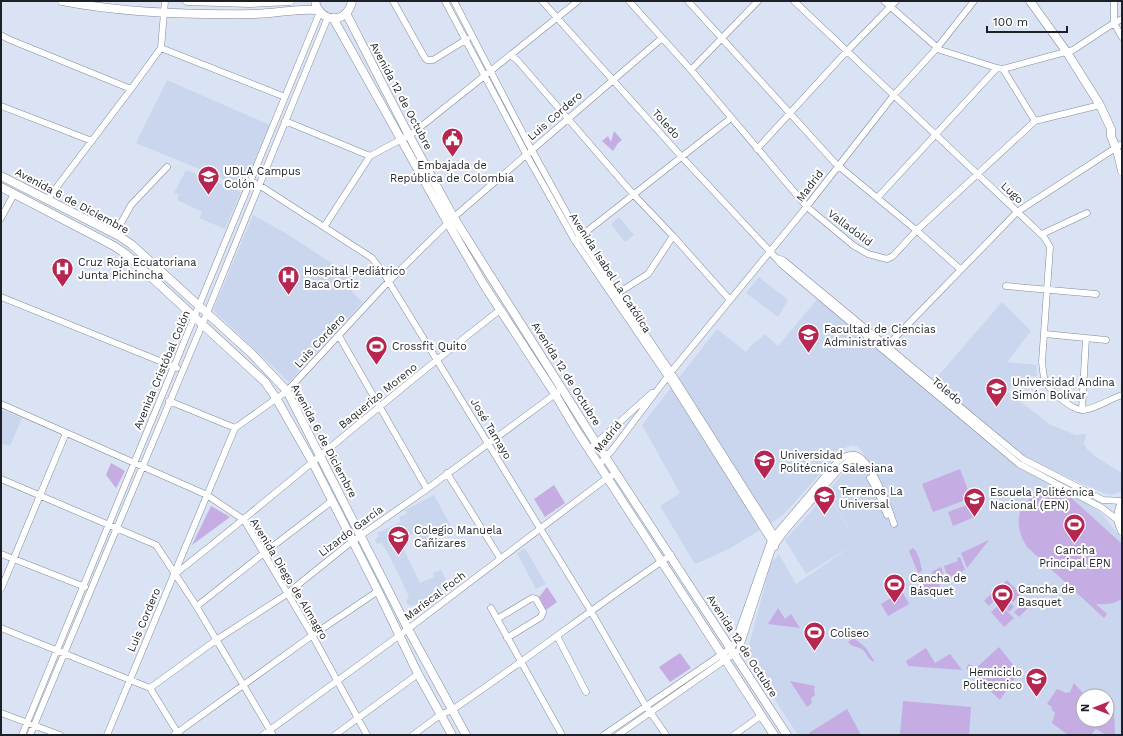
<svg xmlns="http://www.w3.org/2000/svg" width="1123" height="736" font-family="'Work Sans',sans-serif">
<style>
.built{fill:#c9d6ed;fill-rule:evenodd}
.green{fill:#c5ace3}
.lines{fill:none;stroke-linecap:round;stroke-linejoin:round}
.minor-casing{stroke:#828a9a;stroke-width:7}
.major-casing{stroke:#828a9a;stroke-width:9}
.minor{stroke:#fff;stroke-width:6}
.major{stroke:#fff;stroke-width:8}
.labels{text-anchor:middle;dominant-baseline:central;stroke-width:4;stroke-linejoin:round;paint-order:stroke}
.street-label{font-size:11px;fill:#1d2026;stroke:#fff}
.poi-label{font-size:11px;fill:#1d2026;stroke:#fff;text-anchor:start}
</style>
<rect width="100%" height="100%" fill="#d9e3f4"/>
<path class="built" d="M167 80 270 125 243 187 136 143Z
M186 170 241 192 225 229 199 218 202 212 177 200 179 194 174 193Z
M253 215 284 232 359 281 352 292 363 302 289 382 213 310Z
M619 217 634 235 625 242 611 224Z
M759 277 788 300 778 317 746 293Z
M819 297 1016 465 1076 497 1102 514 1122 539V735H798L746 656 771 563 779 554 796 584 852 546 806 574 785 540 827 494 858 543 827 492 851 464 865 455 858 447 850 445 841 451 782 516 729 549 695 564 660 506 680 493 642 425 717 329 746 352 751 346 765 334 778 346ZM1083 696H1107V720H1083Z
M1002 302 1031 331 1007 362 1036 365 1037 376 1016 378 1008 392 1051 425 1076 435 1086 434 1084 444 1087 449 1096 457 1122 473V490L1118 493 1111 495 1103 493 1025 458 933 382Z
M2 410 22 418 10 446 1 443Z
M434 495 451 526 421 542 416 532 400 541 420 583 434 577 433 573 441 570 450 587 415 605 410 606 406 602 409 597 396 569 382 543 377 544 375 539 379 536 377 533 401 522 399 517 407 514 405 510Z
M525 548 546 584 536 589 517 553Z"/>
<path class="green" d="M614 131 622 140 618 143 613 151 602 141 608 136 611 142Z
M111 463 125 471 116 488 106 475Z
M960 469 971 498 933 512 922 484Z
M554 485 565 503 545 517 534 499Z
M1055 490 1066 493 1122 544V599C1113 604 1106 605 1096 604L1107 614 1104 618 1027 547C1009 518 1021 493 1055 490Z
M972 503 977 516 953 526 948 512Z
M211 506 230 517 192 545Z
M989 540 967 568 961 553Z
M913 548C917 551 921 562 921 567L922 569 921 572 918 573 909 551Z
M960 557 965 570 948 578 944 566 958 561 957 558Z
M941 567 945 578 943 579 937 592 929 594 926 593 920 578 931 575 933 571Z
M1007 580 1021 594 1013 602 999 588Z
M547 587 557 602 546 610 539 597Z
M995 590 1000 595 989 606 984 601Z
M902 591 909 604 888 616 881 604Z
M1005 597 1014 607 1009 612 1000 602Z
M1024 603 1029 607 1019 617 1014 612Z
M1000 604 1014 618 1004 627 991 612Z
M778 608 785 619 791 614 800 628 768 624Z
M854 638 866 648 875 662C868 660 868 655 863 650 858 646 853 648 848 642Z
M999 647 1019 672 1000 700 966 668 969 664 976 668Z
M926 648 935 663 950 654 962 670 908 666 906 661Z
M680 653 691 668 670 682 659 667Z
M790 681 815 686 814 690 815 695 811 698 812 703 807 707Z
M1074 683 1083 693 1088 696H1083V720H1107V708L1114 712 1115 733 1114 735H1106L1096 729 1091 735H1068L1052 723 1055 713 1051 709 1052 707 1047 704 1057 689 1066 693 1070 692Z
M903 701 971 707 969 735H900Z
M847 709 861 735H810L809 733Z"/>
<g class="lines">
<defs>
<path id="minor" d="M393 1 425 58 427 60H433L467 39
M445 1 526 154 575 241 668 377 775 547
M454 1 529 145 580 237 671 372 778 541
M542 1 680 155 776 258 781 264 1019 464 1102 508 1119 521
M629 1 691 70 807 207 854 246 868 254 887 259 893 256 917 230 1035 121 1100 105
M688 1 835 163 916 230 960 269
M794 1 1044 237 1050 247 1042 362C1043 369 1043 375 1045 381 1050 391 1072 411 1084 410 1097 408 1110 399 1122 395
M884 1 940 50 997 68 1003 69 1073 50 1114 23 1122 19
M1114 1V23L1122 37
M1 35 8 39 131 89
M161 48 285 97
M510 55 517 60 633 194 673 236 730 300
M1003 69 1035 121
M691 70 758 1
M1 106 92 141
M285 121 370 156
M757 149 846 52 896 1
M250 181 259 185 372 258 384 274 589 608 644 703 666 735
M878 197 997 68
M47 200 131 89 161 48 165 1
M1 218 14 194
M324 227 370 156 413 133 578 1
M115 234 131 205 167 167
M1042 234 1087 213
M577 239 731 118
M776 258 783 260 1023 459 1103 500 1122 501
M1006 286 1096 294
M615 295 648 274 673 236
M1 297 177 368
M1045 334 1106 340
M339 336 427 489
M884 349 1017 212 1120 145
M169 401 235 428
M1 404 207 495 244 520 311 633 367 735
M1082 410 1086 338
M593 446 652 393
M599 465 613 449 671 372 804 210 894 95 937 48 974 1
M447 473 500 558
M870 478 877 490 887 515
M1 479 156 545 195 604 273 735
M1 554 85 587
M175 573 179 571C287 486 391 394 500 310
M1 589 66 433
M197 606 264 553 332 501
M491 608 562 735
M497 619 532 598 536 599 543 612 541 617 507 638
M1 628 150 688 179 735
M557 636 586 692
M150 688 216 640 284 596 350 543 427 489 558 392
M1 713 60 735
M22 735 320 12
M30 735 207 313 328 17
M107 735 235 428 287 391 389 281 454 217 662 38
M174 735 310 637 378 591
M263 735 400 635 607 478 613 475 619 476
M335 735 418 674
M413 735 440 715 452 710C526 660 597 605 671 555
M604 735 731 648 735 642 771 540 838 461C843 457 848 454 855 455 871 458 889 509 894 524
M618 735 739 650 772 549 786 530 843 465 851 460H857L860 463
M734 735 762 715"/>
<path id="major" d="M62 1C124 13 190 15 254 14 274 14 297 8 317 10
M187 1 250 3 290 1
M315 1C320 24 348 24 352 1
M1030 1 1066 51 1100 105 1111 129V136L1118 154 1122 171
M346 13 405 128 454 218 591 435 787 735
M333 18 449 225 484 285 555 394 575 428 774 735
M1 176 119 236 131 244 252 354 287 391 408 629 466 735
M1 187 114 246 126 254 265 382 276 398 313 463 378 591 418 674 452 735
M1122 503C1117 512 1117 521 1122 531"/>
</defs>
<use href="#minor" class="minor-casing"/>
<use href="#major" class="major-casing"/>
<use href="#minor" class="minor"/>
<use href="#major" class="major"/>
</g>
<defs>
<symbol id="civic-pin" viewBox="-11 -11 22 30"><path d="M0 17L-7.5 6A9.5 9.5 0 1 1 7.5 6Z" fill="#b72651" stroke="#fff"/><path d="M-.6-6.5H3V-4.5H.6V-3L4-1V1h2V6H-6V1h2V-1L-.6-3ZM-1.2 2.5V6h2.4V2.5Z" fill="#fff"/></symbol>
<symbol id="university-pin" viewBox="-11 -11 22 30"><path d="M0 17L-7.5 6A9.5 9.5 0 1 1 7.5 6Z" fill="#b72651" stroke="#fff"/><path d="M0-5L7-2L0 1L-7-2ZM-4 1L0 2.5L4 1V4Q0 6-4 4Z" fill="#fff"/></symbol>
<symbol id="hospital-pin" viewBox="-11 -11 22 30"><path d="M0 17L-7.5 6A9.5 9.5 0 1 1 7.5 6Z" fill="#b72651" stroke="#fff"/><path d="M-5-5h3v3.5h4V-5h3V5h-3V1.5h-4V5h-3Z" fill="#fff"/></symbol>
<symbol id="stadium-pin" viewBox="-11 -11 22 30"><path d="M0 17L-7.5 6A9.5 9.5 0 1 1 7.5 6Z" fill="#b72651" stroke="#fff"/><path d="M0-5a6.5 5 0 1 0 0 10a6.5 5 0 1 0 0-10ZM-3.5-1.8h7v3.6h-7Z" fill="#fff"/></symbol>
</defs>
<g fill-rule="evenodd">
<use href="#civic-pin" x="440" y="126" width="25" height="34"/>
<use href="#university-pin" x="196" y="164" width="25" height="34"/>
<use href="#hospital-pin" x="50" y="256" width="25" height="34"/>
<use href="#hospital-pin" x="276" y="264" width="25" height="34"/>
<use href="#university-pin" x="796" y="322" width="25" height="34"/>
<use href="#stadium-pin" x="364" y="334" width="25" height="34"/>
<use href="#university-pin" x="984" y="376" width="25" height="34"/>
<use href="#university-pin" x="752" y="448" width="25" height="34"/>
<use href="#university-pin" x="812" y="484" width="25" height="34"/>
<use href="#university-pin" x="962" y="486" width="25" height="34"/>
<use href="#stadium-pin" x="1062" y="512" width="25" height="34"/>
<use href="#university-pin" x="386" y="524" width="25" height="34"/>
<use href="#stadium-pin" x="882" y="572" width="25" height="34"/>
<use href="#stadium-pin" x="990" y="582" width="25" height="34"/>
<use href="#stadium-pin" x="802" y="620" width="25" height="34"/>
<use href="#university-pin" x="1024" y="666" width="25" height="34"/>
</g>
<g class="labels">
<g class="street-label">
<text transform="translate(401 96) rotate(62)">Avenida 12 de Octubre</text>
<text transform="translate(555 116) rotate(-41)">Luis Cordero</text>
<text transform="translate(666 124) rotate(48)">Toledo</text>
<text transform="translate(810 186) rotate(-53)">Madrid</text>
<text transform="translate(1012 193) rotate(43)">Lugo</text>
<text transform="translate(72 201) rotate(28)">Avenida 6 de Diciembre</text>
<text transform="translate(850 228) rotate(37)">Valladolid</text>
<text transform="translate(610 273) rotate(57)">Avenida Isabel La Católica</text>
<text transform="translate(320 341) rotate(-47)">Luis Cordero</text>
<text transform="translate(162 370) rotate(-67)">Avenida Cristóbal Colón</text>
<text transform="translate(566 374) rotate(58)">Avenida 12 de Octubre</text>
<text transform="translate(947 391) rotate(40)">Toledo</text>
<text transform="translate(378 396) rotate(-39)">Baquerizo Moreno</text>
<text transform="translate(491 429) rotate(59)">José Tamayo</text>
<text transform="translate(608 437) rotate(-51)">Madrid</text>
<text transform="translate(324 441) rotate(62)">Avenida 6 de Diciembre</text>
<text transform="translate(351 531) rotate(-37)">Lizardo García</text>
<text transform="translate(289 579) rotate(59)">Avenida Diego de Almagro</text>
<text transform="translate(435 596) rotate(-37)">Mariscal Foch</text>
<text transform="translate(144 620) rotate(-67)">Luis Cordero</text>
<text transform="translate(742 646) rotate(57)">Avenida 12 de Octubre</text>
</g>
<g class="poi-label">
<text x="452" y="165" text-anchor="middle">Embajada de<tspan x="452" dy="13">República de Colombia</tspan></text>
<text x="224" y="171">UDLA Campus<tspan x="224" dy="13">Colón</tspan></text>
<text x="78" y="262">Cruz Roja Ecuatoriana<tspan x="78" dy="13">Junta Pichincha</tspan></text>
<text x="304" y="271">Hospital Pediátrico<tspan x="304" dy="13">Baca Ortiz</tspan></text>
<text x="824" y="329">Facultad de Ciencias<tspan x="824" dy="13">Administrativas</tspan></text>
<text x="392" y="346">Crossfit Quito</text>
<text x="1012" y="382">Universidad Andina<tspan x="1012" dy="13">Simón Bolívar</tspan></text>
<text x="780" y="455">Universidad<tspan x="780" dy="13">Politécnica Salesiana</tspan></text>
<text x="840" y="491">Terrenos La<tspan x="840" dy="13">Universal</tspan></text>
<text x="990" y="492">Escuela Politécnica<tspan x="990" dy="13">Nacional (EPN)</tspan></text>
<text x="414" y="530">Colegio Manuela<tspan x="414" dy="13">Cañizares</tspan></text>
<text x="1075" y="550" text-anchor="middle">Cancha<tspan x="1075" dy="13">Principal EPN</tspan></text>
<text x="910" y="578">Cancha de<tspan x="910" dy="13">Básquet</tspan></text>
<text x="1018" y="589">Cancha de<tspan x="1018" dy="13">Basquet</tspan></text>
<text x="830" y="633">Coliseo</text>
<text x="1022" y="672" text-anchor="end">Hemiciclo<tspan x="1022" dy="13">Politecnico</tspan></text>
</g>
</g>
<rect width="1123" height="736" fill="none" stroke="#1d2026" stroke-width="4"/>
<g transform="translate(1095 708) rotate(270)"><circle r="19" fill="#ffffff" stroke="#a5a6a8"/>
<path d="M0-3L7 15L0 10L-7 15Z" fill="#b72651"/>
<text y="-6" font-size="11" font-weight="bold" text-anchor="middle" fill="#1d2026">N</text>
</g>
<path d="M987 26v6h80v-6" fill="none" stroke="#1d2026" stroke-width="2"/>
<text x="993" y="26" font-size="12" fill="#1d2026" stroke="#ffffff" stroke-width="3" paint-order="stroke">100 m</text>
</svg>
